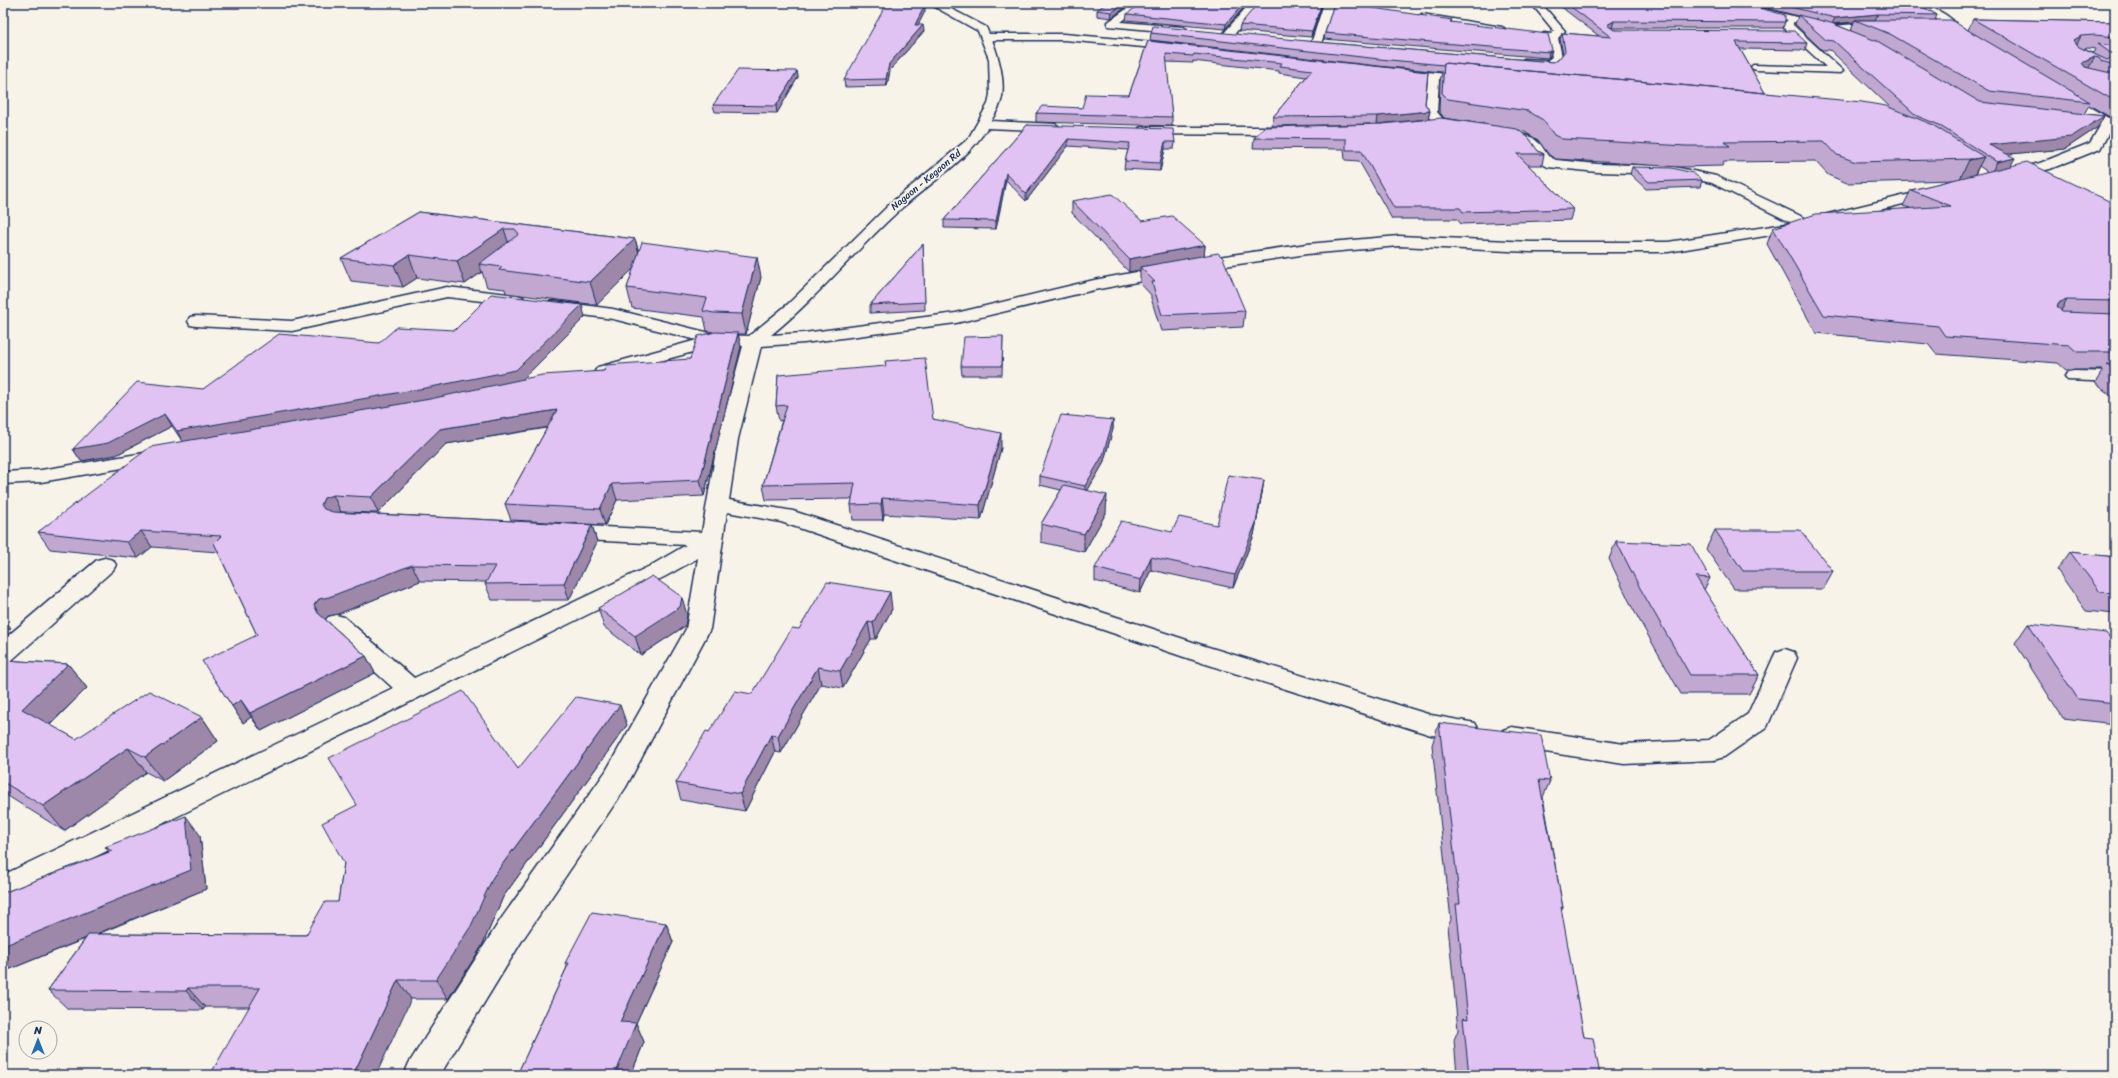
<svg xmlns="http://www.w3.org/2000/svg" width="2118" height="1078" font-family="Sriracha,sans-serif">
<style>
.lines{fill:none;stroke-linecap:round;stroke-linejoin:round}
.minor-casing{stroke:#1b2f5e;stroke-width:3}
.minor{fill:#f7f3e8;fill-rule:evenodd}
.wall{fill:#c1a8d0;stroke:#1b2f5e;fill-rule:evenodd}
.shaded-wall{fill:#9d88a9;stroke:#1b2f5e}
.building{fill:#e0c3f2;stroke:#1b2f5e}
.labels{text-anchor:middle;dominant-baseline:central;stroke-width:3.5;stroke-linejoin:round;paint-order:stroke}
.far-street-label{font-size:10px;fill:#1b2f5e;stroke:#f7f3e8}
</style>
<rect width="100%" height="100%" fill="#f7f3e8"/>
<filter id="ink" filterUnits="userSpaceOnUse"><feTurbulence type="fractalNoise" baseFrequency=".025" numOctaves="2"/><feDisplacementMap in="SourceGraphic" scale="8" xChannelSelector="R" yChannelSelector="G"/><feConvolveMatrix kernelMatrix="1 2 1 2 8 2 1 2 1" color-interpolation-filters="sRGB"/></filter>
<g filter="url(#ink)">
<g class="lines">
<defs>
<path id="minor" d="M928 3H940L986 27 989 34H1064L1177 44 1182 47 1177 50 1064 40H992C999 57 1007 86 1000 104 998 110 994 115 991 121L1055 124 1061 128 1059 131 987 128C969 159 930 183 903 207 857 248 819 296 771 335L804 333 956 313 1094 280 1211 258 1307 244 1399 236 1531 242H1668L1792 223 1712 183 1670 174 1597 172 1548 167 1537 161 1532 151 1524 144 1504 136 1502 133 1508 129 1533 138 1541 145 1548 156 1556 160 1597 164 1670 166 1716 176 1807 219 1935 188 1940 189 1942 192 1940 195 1789 232 1668 252H1531L1399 246 1307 254 1211 268 1094 290 956 323 804 343 761 346 738 439 729 500 793 511 1205 646 1431 715 1475 723 1479 730 1475 737 1466 740 1431 735 1187 658 781 522 727 512 710 629 626 787 523 939 440 1075H404L409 1063 501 919 606 771 686 629 698 558 666 576 3 902V875L393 688 328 629 324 623 328 617 336 615 344 617 414 678 650 566 686 545 564 539 556 537 553 532 556 527 564 525 702 532 718 439 743 346 719 345 604 376 598 375 595 371 598 367 697 340 613 319 553 311 547 310 545 306 547 302 553 301 613 309 718 335 749 336 788 304 892 202 968 139 988 104 990 94 989 59 978 31Z
M1135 3H1146L1121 22 1183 27 1188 30 1183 33 1108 26V22Z
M1250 3H1260L1232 37H1224L1223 35 1224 33Z
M1324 3 1367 5 1369 7 1364 10 1333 6 1321 44 1316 47 1311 44Z
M1531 3H1541L1565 31 1558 38 1562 57 1555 66 1524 65 1519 62 1524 59 1548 60 1552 57 1548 40 1540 38 1539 36 1544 33 1551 34 1554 31Z
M1726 3H1742L1831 26 1883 22 1888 25 1883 28 1832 32 1793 22V25L1841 69 1843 71 1841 73 1757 70 1753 69 1751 67 1753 65 1826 67 1784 28V23L1788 20 1728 5Z
M1906 3C1922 3 1946 11 1956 24L1948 29H1925V25L1944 23Z
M1422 14 1502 27 1507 30 1502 33 1419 19 1417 17Z
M1398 69 1476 77 1478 79 1472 82 1439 79 1437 112 1443 119 1468 123 1470 126 1468 129 1464 130 1435 125 1425 112 1428 78 1394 74 1392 72 1394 70Z
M2060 90 2110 119 2115 117V125H2113L2100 149 2050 169 2009 179 2004 178 2002 175 2004 172 2040 163 2090 143 2100 126 2091 125 2089 122 2093 119 2056 96 2054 94Z
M1143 127H1289L1295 131 1289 135 1139 134 1137 131 1139 128Z
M447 287 517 295 523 297 525 300 523 303 517 305 447 297 292 331 196 326 190 325 188 321 190 317 196 316 292 321Z
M2074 371 2115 372V382L2068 380 2065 376 2068 372Z
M162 450 169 452 172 456 169 460 41 482 3 484V472L41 470Z
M105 558 113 560 116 565 113 570 12 660 3 663V640L97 560Z
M1785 649 1794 652 1797 658 1767 727 1724 757 1714 760 1624 764 1512 747 1503 744 1499 737 1503 730 1512 727 1624 744 1709 740 1748 714 1773 658 1776 652Z"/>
</defs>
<use href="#minor" class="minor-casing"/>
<use href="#minor" class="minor"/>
</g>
<path class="wall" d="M1132 3 1111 18 1097 16V10Z
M1248 3 1225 29 1126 20 1127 14Z
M1323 3 1311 37 1239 31 1240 25Z
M1360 3H1382L1381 6Z
M1556 3H1740L1785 22 1783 28H1611L1614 30 1807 43 1805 50 1740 49 1765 93 1892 109 1830 50H1822L1795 24 1798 16 1748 3H1916L1937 15 1935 20 1968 30 1973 19 2115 22V116H2114L2110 117 2089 105 2084 114 2104 116 2098 127 2065 149 2007 154 2010 166 2115 204V399L2095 383 2103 370H2066L2058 363 1936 354 1928 344 1816 333 1767 244 1773 228 1910 208 1903 206 1911 190 1954 180 1847 183 1828 175 1815 161 1724 162 1722 166 1680 167 1556 159 1549 155 1538 140 1523 131 1518 130 1538 151 1544 154 1542 165H1528L1573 209 1570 220 1461 224 1457 219H1392L1359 161 1345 160 1344 149 1253 148 1254 138 1370 124 1272 126 1273 117 1306 77 1279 73V71L1193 61V63L1166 62 1172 117V126L1036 122V113L1082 108 1129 95 1148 41 1428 72 1425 104 1430 111 1428 119 1377 124H1484L1444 118 1439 111 1440 81 1442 72 1378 66 1150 40 1151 33 1317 42 1553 62 1558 60 1563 54 1560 39 1562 33 1599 36ZM1854 22 1851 31 1834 24 1852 23ZM2088 48 2095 49 2093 53 2084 49ZM1979 166 1988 172 1975 175Z
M925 11 918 25 924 31 890 70 887 86 845 87 844 80Z
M1452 20 1451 22 1552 50 1550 56 1548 58 1324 39 1325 33Z
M797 71 798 77 777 113 715 112 713 105Z
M1027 125 1175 142 1174 149H1165L1160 171 1124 169 1125 161 1128 150 1068 146 1026 201 1006 180 996 229 944 228V220Z
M1632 167 1702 180 1700 187 1646 189 1630 174Z
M1072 201 1142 221 1205 245 1204 256 1245 311 1243 327 1161 331 1151 298V295L1140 283V270L1129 272 1072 213Z
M419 212 635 239 639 252 761 277 746 334H738L741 347 704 496 617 500 605 525 511 520 505 504 547 428 446 444 378 513 341 512H338L592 525 597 542 569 600H492L485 584 486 582 420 581 338 614 328 616 325 619 366 656 375 673 261 731 251 717 243 723 213 677 257 635 218 552 152 547 138 558 50 549 38 532 182 441 172 426 116 455 81 461 73 449 203 389 379 343 455 330 585 317 523 379 604 371 690 359 713 332 707 331 704 317 632 308 627 288 634 268 597 305 506 293 505 289 487 287 482 272 465 284 417 278 403 287 351 281 341 258Z
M923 244 925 310 870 313V305Z
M1003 336 1002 375H962L961 366Z
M778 375 933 419 1001 448 981 520 884 514 883 520H853L851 505 852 499 766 500 763 485 782 420 779 421 776 406Z
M1113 420V429L1103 464 1087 491 1106 513 1084 552 1041 542V524L1061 490 1040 485V476Z
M1264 480 1262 493 1254 535 1233 588 1151 570 1140 593 1095 581V568L1172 532 1217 525Z
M1715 530 1833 571 1823 589H1734L1706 549Z
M1616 541 1710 578 1704 590 1759 675 1749 694H1681L1632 607 1609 559Z
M2070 552 2115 557V614L2086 611 2057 570Z
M598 608 687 615 685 626 641 655 604 627Z
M892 609 876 639H871L843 688 821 684 781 753 775 752 745 811 681 800 676 783 709 732 752 694 799 629Z
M2028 624 2115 645V724L2063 718 2015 643Z
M3 660 68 664 87 688 50 725 76 739 202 717 218 741 163 781 146 772 64 831 3 793Z
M1439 723 1550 781 1543 797 1563 908 1561 911 1584 1037 1600 1075H1457L1454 1040 1458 1030 1448 926 1451 920 1432 745Z
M627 725 503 897 482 946 448 999H411L249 1007H205L203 1010 68 1009 48 990 85 939 3 972V893L109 852 105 847 200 835 206 889 98 934 306 935 338 902 344 863 518 769Z
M666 923 673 942 636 1023 644 1042 631 1075H517L567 967 565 963Z"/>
<path class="shaded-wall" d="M1125 3H1132L1111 18 1112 12Z
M1244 3H1248L1225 29 1226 24Z
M1322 3H1323L1311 37 1312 31Z
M925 5V11L915 31V25Z
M1878 14 1875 20H1855L1854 22 1832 24 1835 18Z
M1614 21 1612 28 1606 31 1607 25Z
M923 25 924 31 890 70 887 86 886 79 889 64Z
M2081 36 2074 50V40Z
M1552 50 1550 56 1548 58 1549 52Z
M2095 57 2087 71 2082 63Z
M797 71 798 77 777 113 776 106Z
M2115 109V115L2114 116 2110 117Z
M1430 111 1428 119 1377 124 1378 116Z
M2104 116 2098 127 2065 149 1988 156 1989 145Z
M1068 139V146L1026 201V194Z
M1165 142V149L1160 171V163Z
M1984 157 1973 177 1959 181 1969 160Z
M2015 158 2009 169 1991 173 1997 162Z
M1006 173V180L996 229V221Z
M504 229 511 251 479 264 482 272 465 284 457 261Z
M635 239 641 261 597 305 590 282Z
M1205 245 1204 258 1140 267V270L1129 272V259Z
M409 255 417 278 403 287 394 265Z
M757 257 761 277 746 334 742 314Z
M2067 300 2057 318 2046 324 2060 302Z
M582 305 585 317 520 382 436 400 184 444 177 431Z
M738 333 741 347 704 496 700 480Z
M557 410 562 425 446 444 378 513 371 497 440 429Z
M165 414 172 426 116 455 81 461 73 449Z
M1113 420V429L1103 464 1085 495V486Z
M1001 433V448L981 520 980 505Z
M1264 480 1262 493 1254 535 1233 588 1235 575Z
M612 484 617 500 605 525 600 509Z
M333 495 341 512 332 514 329 521 321 505 324 498Z
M1107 495 1106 513 1084 552V534Z
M882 498 884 514 883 520 881 504Z
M592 525 597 542 569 600 564 583Z
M141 531 152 547 138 558 127 542Z
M1151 557V570L1140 593 1141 580Z
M412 565 420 581 338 614 328 616 323 622 314 605 319 599Z
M890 592 892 609 876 639 873 623Z
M682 597 687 615 685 626 641 655 635 636Z
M3 617 11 628 3 635Z
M868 622 871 639 843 688 840 671Z
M366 656 375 673 261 731 250 713Z
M68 664 87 688 41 733 22 709Z
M818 667 821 684 781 753 778 736Z
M241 700 251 717 243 723 232 706Z
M620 705 627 725 503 897 482 946 448 999 436 980 493 877Z
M202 717 218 741 163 781 145 757Z
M771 735 775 752 745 811 740 794Z
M128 748 146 772 64 831 43 806Z
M186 816 200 835 206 889 3 972V946Z
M666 923 673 942 636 1023 644 1042 631 1075H615L620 1022Z
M398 980 411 999 376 1075H353Z
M188 988 205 1007 203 1010 186 991Z"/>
<path class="building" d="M1107 3H1125L1112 12 1097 10Z
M1141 3H1244L1226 24 1127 14Z
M1258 3H1322L1312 31 1240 25Z
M1334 3H1341L1452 20 1450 22 1548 34 1552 50 1549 52 1325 33Z
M1566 3H1741L1785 15V22L1614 21 1607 25 1614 30 1794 31 1807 43 1736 42 1765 93 1444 63V65L1379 59 1151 33 1153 26 1317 42 1553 62 1558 60 1565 51 1562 33 1611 37Z
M1775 3H1916L1937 15 1878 14 1835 18Z
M886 5H925L915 25H923L889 64 886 79 844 80Z
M1798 15 1831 23 1879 42 1980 102 2104 116 2071 137 1989 145 2015 158 1997 162 1937 124 1917 116 1834 41 1826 40Z
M1973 19 2115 22V37L2095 35 2081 36 2074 40 2079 47 2107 60 2115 56 2098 44 2115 46V65L2101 61 2099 58 2095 57 2082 63 2085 67 2115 74V101Z
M1855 20H1951L2090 102 1989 91 1890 34Z
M1148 41 1428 72 1425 104 1430 111 1378 116 1273 117 1312 70 1280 66 1282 63 1194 54 1193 56 1166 54 1172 117 1036 113 1042 106 1082 108 1086 94 1129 95Z
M1444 63 1862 102 1886 106 1931 124 1984 157 1969 160 1973 159 1856 162 1837 155 1824 141 1724 142 1730 146H1686L1562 139 1554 135 1543 120 1528 111 1448 99 1442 93Z
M738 70 797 71 776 106 713 105Z
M1441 118 1517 129 1529 138 1538 151 1544 154H1517L1573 209 1463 212 1460 208H1394L1361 150H1346V139L1254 138 1264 127 1382 124Z
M1027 125 1173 129 1175 142H1165L1160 163 1125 161 1130 143 1068 139 1026 194 1006 173 996 221 944 220Z
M2027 162 2115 204V301L2067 300 2060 302 2057 306 2062 312 2115 314V352H2077L2069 345 1945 336 1938 326 1824 315 1773 228 1816 214 1951 206 1911 190Z
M1632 167 1672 168 1693 173 1702 180 1649 182Z
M1112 194 1142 221 1172 216 1205 245 1129 259 1072 201Z
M419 212 635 239 590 282 499 270 502 267 479 264 519 234 515 229H504L457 261 409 255 394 265 341 258Z
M642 242 757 257 742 314 714 313 703 311 707 298 627 288Z
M923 244 925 302 870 305Z
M1218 253 1223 258 1245 311 1162 315 1152 282H1155L1140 267Z
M491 294 582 305 516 370 431 387 177 431 165 414 108 443 73 449 137 382 203 389 279 334 379 343 397 327 455 330Z
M715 332 738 333 700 480 612 484 600 509 505 504 557 410 440 429 371 497 333 495 324 498 321 505 324 509 333 512 592 525 564 583 485 584 495 566 412 565 329 597 319 599 314 605 318 613 366 656 250 713 241 700 232 706 202 661 257 635 214 543 221 536 141 531 127 542 38 532 150 447 430 399 542 375 604 371 606 365 690 359 698 336Z
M1003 336 1002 366H961L964 337Z
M925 358 933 419 1001 433 980 505 882 498 881 504 851 505 855 483 763 485 787 405 776 406 778 375 886 366 885 361Z
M2107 364 2115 365V371Z
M1061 415 1113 420 1103 455 1085 486 1040 476Z
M1228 475 1264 480 1256 523 1235 575 1151 557 1141 580 1095 568 1121 521 1172 532 1179 517 1217 525Z
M1064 485 1107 495 1084 534 1041 524Z
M1715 530H1800L1833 571H1743Z
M1616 541 1691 544 1710 578 1696 577 1759 675H1690L1640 588Z
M2070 552 2115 557V593L2100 592Z
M652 576 682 597 680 607 635 636 598 608Z
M827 582 890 592 873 623 868 622 840 671 818 667 778 736 771 735 740 794 676 783 706 731 709 732 735 691 752 694 792 628 799 629Z
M2028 624 2106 633 2115 645V703L2078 699Z
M3 660 68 664 22 709 76 739 149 691 202 717 145 757 128 748 43 806 3 782Z
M463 691 518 769 576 697 620 705 493 877 471 926 436 980H398L353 1075H210L260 988H188L186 991 48 990 89 934 306 935 325 902H338L344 863 322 823 357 805 329 758Z
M1439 723 1541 735 1550 781 1539 780 1563 908 1561 907 1584 1037 1593 1038 1600 1075H1469L1463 1018 1468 1019 1456 904H1460Z
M186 816 191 870 3 946V893L112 851 105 847Z
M592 912 666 923 620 1022 636 1023 615 1075H517L569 963H565Z"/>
</g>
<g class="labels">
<g class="far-street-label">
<text transform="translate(926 180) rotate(-40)">Nagaon - Kegaon Rd</text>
</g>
</g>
<rect width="2118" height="1078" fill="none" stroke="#f7f3e8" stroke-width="16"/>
<rect x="8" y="8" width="2102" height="1062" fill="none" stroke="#1b2f5e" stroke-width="1.5" filter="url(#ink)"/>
<g transform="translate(38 1040)"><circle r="19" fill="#f7f3e8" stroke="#9fa5b1"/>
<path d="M0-3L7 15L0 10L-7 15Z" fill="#1f6fb2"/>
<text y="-6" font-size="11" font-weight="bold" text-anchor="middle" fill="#1b2f5e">N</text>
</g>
</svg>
